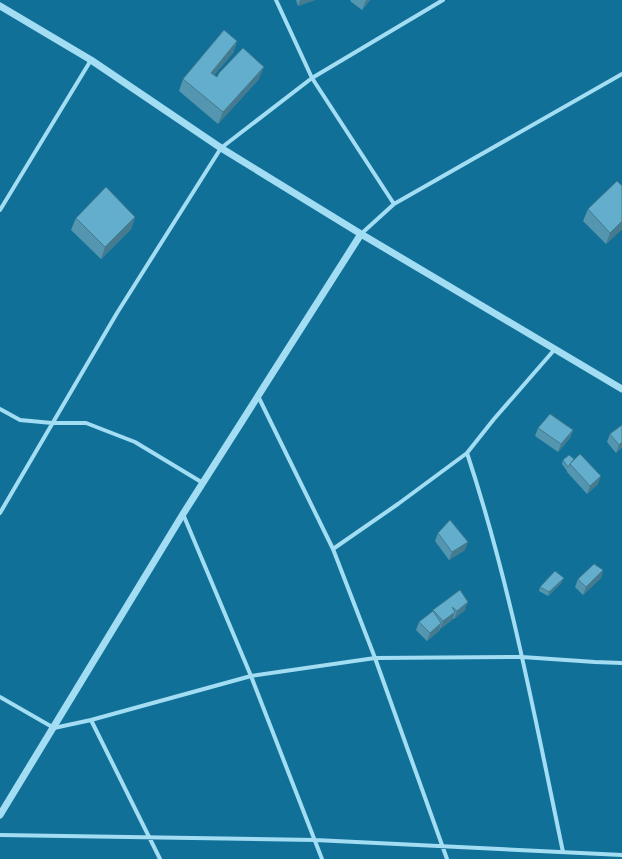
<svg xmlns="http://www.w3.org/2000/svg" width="622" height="859" font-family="Jost,sans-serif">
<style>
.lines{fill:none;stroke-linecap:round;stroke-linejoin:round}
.minor{stroke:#a2ddf3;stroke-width:4}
.tertiary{stroke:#a2ddf3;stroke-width:7}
.wall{fill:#5496af}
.shaded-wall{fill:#457a8f}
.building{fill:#62aecc;stroke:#457a8f}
</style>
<rect width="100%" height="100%" fill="#117097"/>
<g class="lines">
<path class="minor" d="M276 0 312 78 394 204
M0 210 91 60
M361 234 394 204 622 74
M258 396 333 549 375 658 447 859
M0 409 20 420 52 423H86L135 442 203 483
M467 453C510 583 535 718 563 852
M0 513 117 313 221 148 312 78 443 0
M183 514 251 676 322 859
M333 549 398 504 467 453 494 419 555 349
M0 697 54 728 91 720 251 676 375 658 522 657 595 662 622 663
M91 720 160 859
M0 835 315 840 622 855"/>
<path class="tertiary" d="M0 6 91 60 221 148 361 234 622 389
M0 815 183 514 361 234"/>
</g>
<path class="wall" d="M296 0H315L298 6Z
M351 0H370L362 10 350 1Z
M237 41 233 53 214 75 217 77 259 79 218 124 179 91 183 79Z
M588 209 622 229 606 244 583 221Z
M135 217 131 229 101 259 71 230 76 218Z
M622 425V447L616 453 607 442 610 434Z
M538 428 573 430 570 438 558 452 535 436Z
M569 455 598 484 587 494 567 472V471L562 464 563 460Z
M438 533 465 550 449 560 435 541Z
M603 570 601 578 583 595 575 587 578 579Z
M562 582 548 596 539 591 540 587Z
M460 590 465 610 454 619 453 618 452 620 440 629 439 631 427 641 416 630 419 622 432 612 433 610Z"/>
<path class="shaded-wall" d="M300 0H315L298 6Z
M366 0H370L362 10Z
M237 41 233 53 206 85 211 73Z
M264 67 259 79 218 124 223 112Z
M135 217 131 229 101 259 105 247Z
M622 221V229L606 244 610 233Z
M573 430 570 438 558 452 561 444Z
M622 442V447L616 453 619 445Z
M601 476 598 484 587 494 590 486Z
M468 542 465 550 449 560 452 552Z
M603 570 601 578 583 595 586 587Z
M564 578 562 582 548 596 549 592Z
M468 602 465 610 454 619 457 611Z
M455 612 452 620 440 629 443 621Z
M441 623 439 631 427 641 430 633Z"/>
<path class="building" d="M224 30 237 41 211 73 217 77 219 73 243 48 264 67 223 112 183 79Z
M617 181 622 186V221L610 233 588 209Z
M106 187 135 217 105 247 76 218Z
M550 414 573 430 561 444 538 428Z
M622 425V442L619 445 610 434Z
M580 454 601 476 590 486 570 464Z
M569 455 574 459 570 464 568 467 563 460Z
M450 520 468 542 452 552 438 533Z
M594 564 603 570 586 587 578 579Z
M555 571 564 578 549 592 540 587Z
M460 590 468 602 457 611 452 607 455 612 443 621 433 610Z
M433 611 441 623 430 633 419 622Z"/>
</svg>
